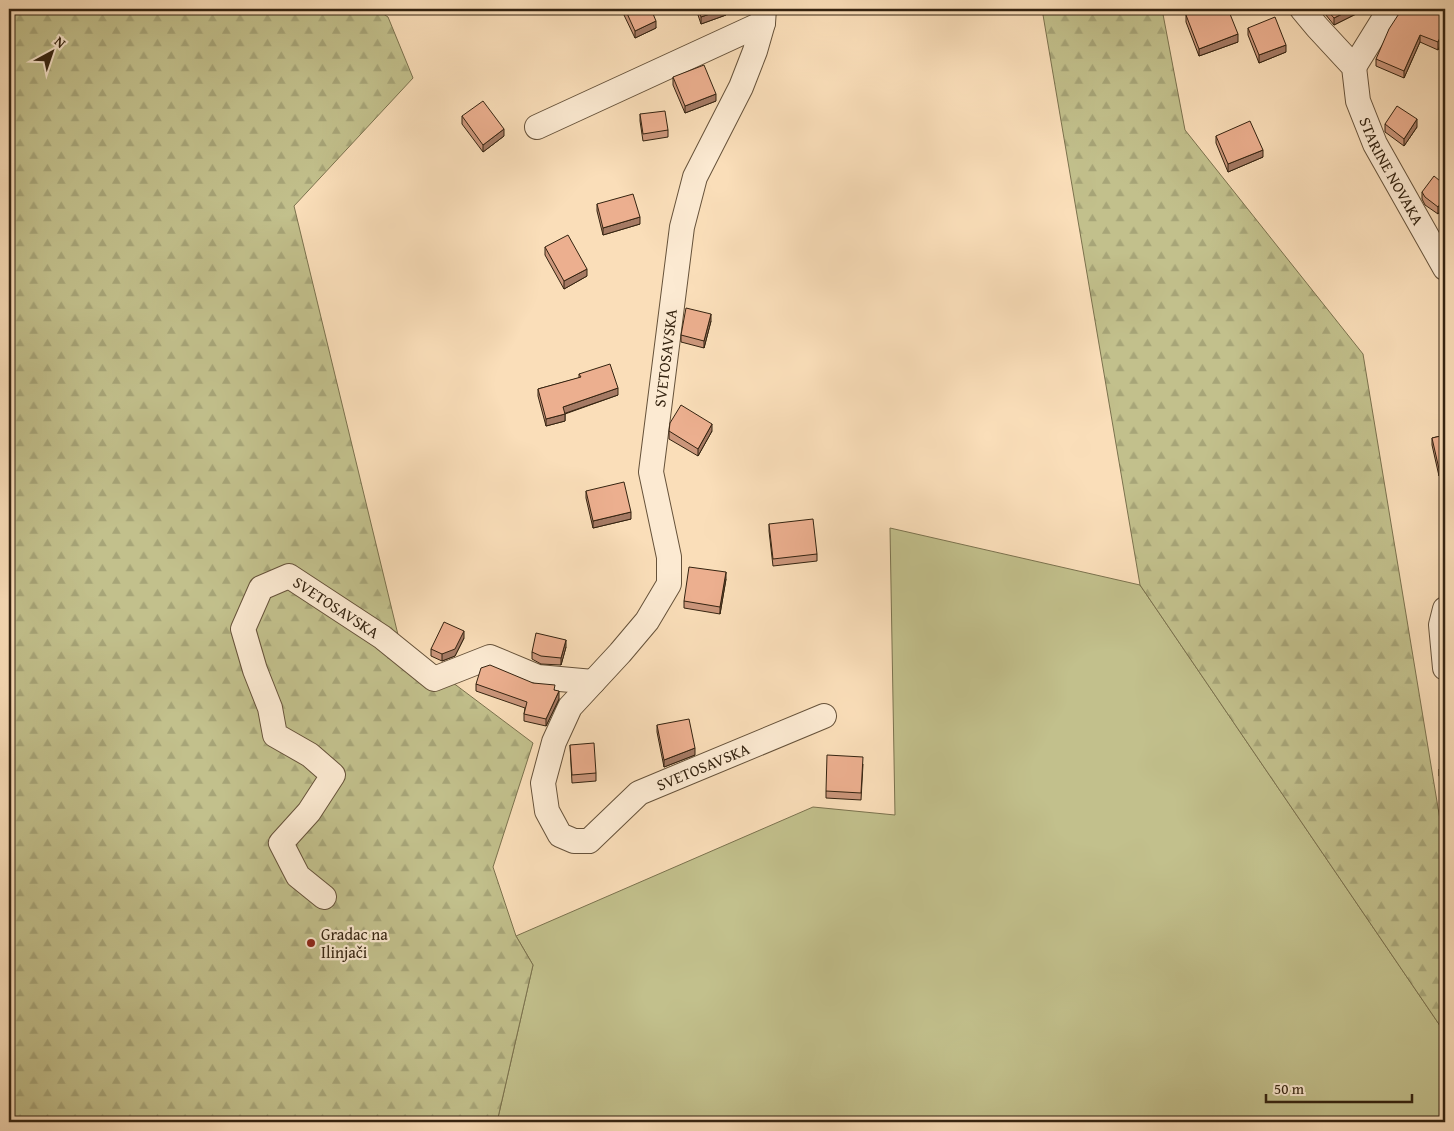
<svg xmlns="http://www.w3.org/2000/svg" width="1454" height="1131" font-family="'Gentium Book Plus',serif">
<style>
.grass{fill:#c2c08c;stroke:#7b724e}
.forest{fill:url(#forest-firs);stroke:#7b724e}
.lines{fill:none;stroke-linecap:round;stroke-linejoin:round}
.minor-casing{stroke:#66523a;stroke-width:26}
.minor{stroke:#fcead2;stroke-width:24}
.wall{fill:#cb967b;stroke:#342310}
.shaded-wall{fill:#a57a64;stroke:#342310}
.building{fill:#ecaf8f;stroke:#342310}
.poi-dot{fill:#8f2418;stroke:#fcead2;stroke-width:2}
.labels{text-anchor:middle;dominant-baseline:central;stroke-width:4.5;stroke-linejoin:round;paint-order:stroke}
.street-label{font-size:16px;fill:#342310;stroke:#fcead2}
.poi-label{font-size:16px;fill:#342310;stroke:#fcead2;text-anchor:start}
</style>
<defs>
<pattern id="forest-firs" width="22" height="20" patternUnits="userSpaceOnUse" patternTransform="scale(1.25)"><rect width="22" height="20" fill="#c2c08c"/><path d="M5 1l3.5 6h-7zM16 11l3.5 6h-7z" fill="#a7a578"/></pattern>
</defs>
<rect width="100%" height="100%" fill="#fadeb9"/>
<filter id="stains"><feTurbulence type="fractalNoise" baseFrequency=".004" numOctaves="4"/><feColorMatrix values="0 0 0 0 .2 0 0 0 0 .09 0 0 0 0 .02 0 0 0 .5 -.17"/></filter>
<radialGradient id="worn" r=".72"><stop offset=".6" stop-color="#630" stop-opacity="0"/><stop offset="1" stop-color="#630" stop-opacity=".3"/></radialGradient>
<path class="grass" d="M890 528 1140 585 1445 1033V1122H497L533 965 516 936 813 807 895 815Z"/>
<path class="forest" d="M9 9H376L388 17 413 78 294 206 400 643 533 743 493 867 516 936 533 965 497 1122H9Z
M1042 9H1162L1185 130 1363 354 1445 850V1033L1140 585Z"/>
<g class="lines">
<defs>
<g id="minor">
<path id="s1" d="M764 9 763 23 755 51 741 87 695 177 682 227 651 472 669 557V584L647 621 620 653 570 707 554 742 543 783 547 811 560 835 574 841H589L639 793 824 716"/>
<path id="s2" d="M1302 9 1317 27 1354 67 1358 101 1375 144 1445 268"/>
<path d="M1354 67 1390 9"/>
<path d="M537 127 763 23"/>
<path d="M1445 609 1441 625 1445 668"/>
<path id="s3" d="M324 897 298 876 281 843 309 812 333 775 310 755 275 735 270 708 255 670 243 629 261 588 289 576 382 637 434 679 490 657 538 677 593 682"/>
</g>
</defs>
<use href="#minor" class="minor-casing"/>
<use href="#minor" class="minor"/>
</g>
<path class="wall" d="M623 9H651L656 28 635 38 623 13Z
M696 9H726V15L701 24Z
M1321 9H1356V14L1334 25Z
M1445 14 1438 50 1420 42 1404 78 1376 66V59Z
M1186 15 1238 42 1199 56 1186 22Z
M1248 28 1286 52 1259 63 1248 35Z
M673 77 716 101 685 113 673 85Z
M640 114 668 130V137L643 141 640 121Z
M462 116 504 136 483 152 462 124Z
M1385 124 1417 127 1404 146 1385 132Z
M1216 136 1263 157 1228 172 1216 143Z
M1445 185 1438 214 1425 205 1422 199V192Z
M597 204 640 224 603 235 597 211Z
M545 247 587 276 564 289 545 255Z
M711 321 704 348 681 342V335Z
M579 374 618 395 565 414V421L546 426 538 396V389L579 378Z
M669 431H712L698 456 669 439Z
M1445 435 1439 476 1432 445V438Z
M586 491 631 519 593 528 586 498Z
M769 524 817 554V561L773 566 769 531Z
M726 579 720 614 684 608V601Z
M464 638 455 656 442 661 431 656V649Z
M566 647 561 665 541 664 532 659V652Z
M533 683 555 690 559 699 546 726 524 721V714L525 708 476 691V684Z
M657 725 695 755 664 767 657 732Z
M570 745 596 773V781L572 783Z
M1445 763V783L1439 776V769Z
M863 764 861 800 826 798V791Z"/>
<path class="shaded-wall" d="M724 9H726V15L701 24V17Z
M1352 9H1356V14L1334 25V18Z
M656 21V28L635 38V31Z
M1445 26V33L1438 50V42Z
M1238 34V42L1199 56V49Z
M1420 35V42L1404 78V71Z
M1286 45V52L1259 63V55Z
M716 94V101L685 113V106Z
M1417 119V127L1404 146V139Z
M504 129V136L483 152V145Z
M1263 150V157L1228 172V164Z
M1445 197V204L1438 214V207Z
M640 217V224L603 235V228Z
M587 269V276L564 289V281Z
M711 314V321L704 348V341Z
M618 388V395L563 414V407Z
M565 414V421L546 426V419Z
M712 424V431L698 456V449Z
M1445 468V475L1439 476V469Z
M631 512V519L593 528V521Z
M726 572V579L720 614V607Z
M464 631V638L455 656 442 661V654Z
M566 640V647L561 665V658Z
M559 691V699L546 726V719Z
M695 748V755L664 767V760Z"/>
<path class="building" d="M625 9H651L656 21 635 31Z
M698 9H724L701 17Z
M1202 9H1228L1238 34 1199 49 1186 15Z
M1326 9H1352L1334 18Z
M1402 9H1431L1445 14V26L1438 42 1420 35 1404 71 1376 59 1389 29Z
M1275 17 1286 45 1259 55 1248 28Z
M704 65 716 94 685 106 673 77Z
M483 101 504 129 483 145 462 116Z
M1397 106 1417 119 1404 139 1385 124Z
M665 111 668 130 643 134 640 114Z
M1250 121 1263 150 1228 164 1216 136Z
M1434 176 1445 185V197L1438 207 1425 197 1422 192Z
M633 194 640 217 603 228 597 204Z
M568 235 587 269 564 281 545 247Z
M686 308 711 314 704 341 681 335Z
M610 364 618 388 563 407 565 414 546 419 538 389 581 377 579 374Z
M681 405 712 424 698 449 669 431 670 423Z
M1445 435V468L1439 469 1432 438Z
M624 482 631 512 593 521 586 491Z
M813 519 817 554 773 559 769 524Z
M689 567 726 572 720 607 684 601Z
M444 622 464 631 455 649 442 654 431 649Z
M536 633 566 640 561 658 541 656 532 652Z
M490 665 533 683 555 685 554 690 559 691 546 719 524 714 527 702 476 684 481 668Z
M689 719 695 748 664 760 657 725Z
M594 743 596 773 572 775 570 745Z
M827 755 863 757 861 793 826 791Z
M1445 763V775L1439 769Z"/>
<circle class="poi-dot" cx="311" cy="943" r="5"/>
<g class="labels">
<g class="street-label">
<text stroke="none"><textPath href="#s2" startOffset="190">STARINE NOVAKA</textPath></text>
<text transform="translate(665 358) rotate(-83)">SVETOSAVSKA</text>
<text stroke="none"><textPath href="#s3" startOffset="470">SVETOSAVSKA</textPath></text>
<text stroke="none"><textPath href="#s1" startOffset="1059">SVETOSAVSKA</textPath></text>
</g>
<g class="poi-label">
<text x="321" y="934">Gradac na<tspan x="321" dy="18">Ilinjači</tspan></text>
</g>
</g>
<rect width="1454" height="1131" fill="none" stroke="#fadeb9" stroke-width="30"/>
<rect x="10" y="10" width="1434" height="1111" fill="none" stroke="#342310" stroke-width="2.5"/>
<rect x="15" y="15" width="1424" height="1101" fill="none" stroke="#342310"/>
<g transform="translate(52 52) rotate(40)" stroke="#fcead2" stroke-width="4" paint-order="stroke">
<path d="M0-4L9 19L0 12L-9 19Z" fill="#342310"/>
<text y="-8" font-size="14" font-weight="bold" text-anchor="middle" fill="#342310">N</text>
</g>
<path d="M1266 1094v8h146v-8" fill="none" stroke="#342310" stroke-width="2.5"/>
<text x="1274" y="1094" font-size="15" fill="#342310" stroke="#fcead2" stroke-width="4" paint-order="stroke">50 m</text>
<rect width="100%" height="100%" filter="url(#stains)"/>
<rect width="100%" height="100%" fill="url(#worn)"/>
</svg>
